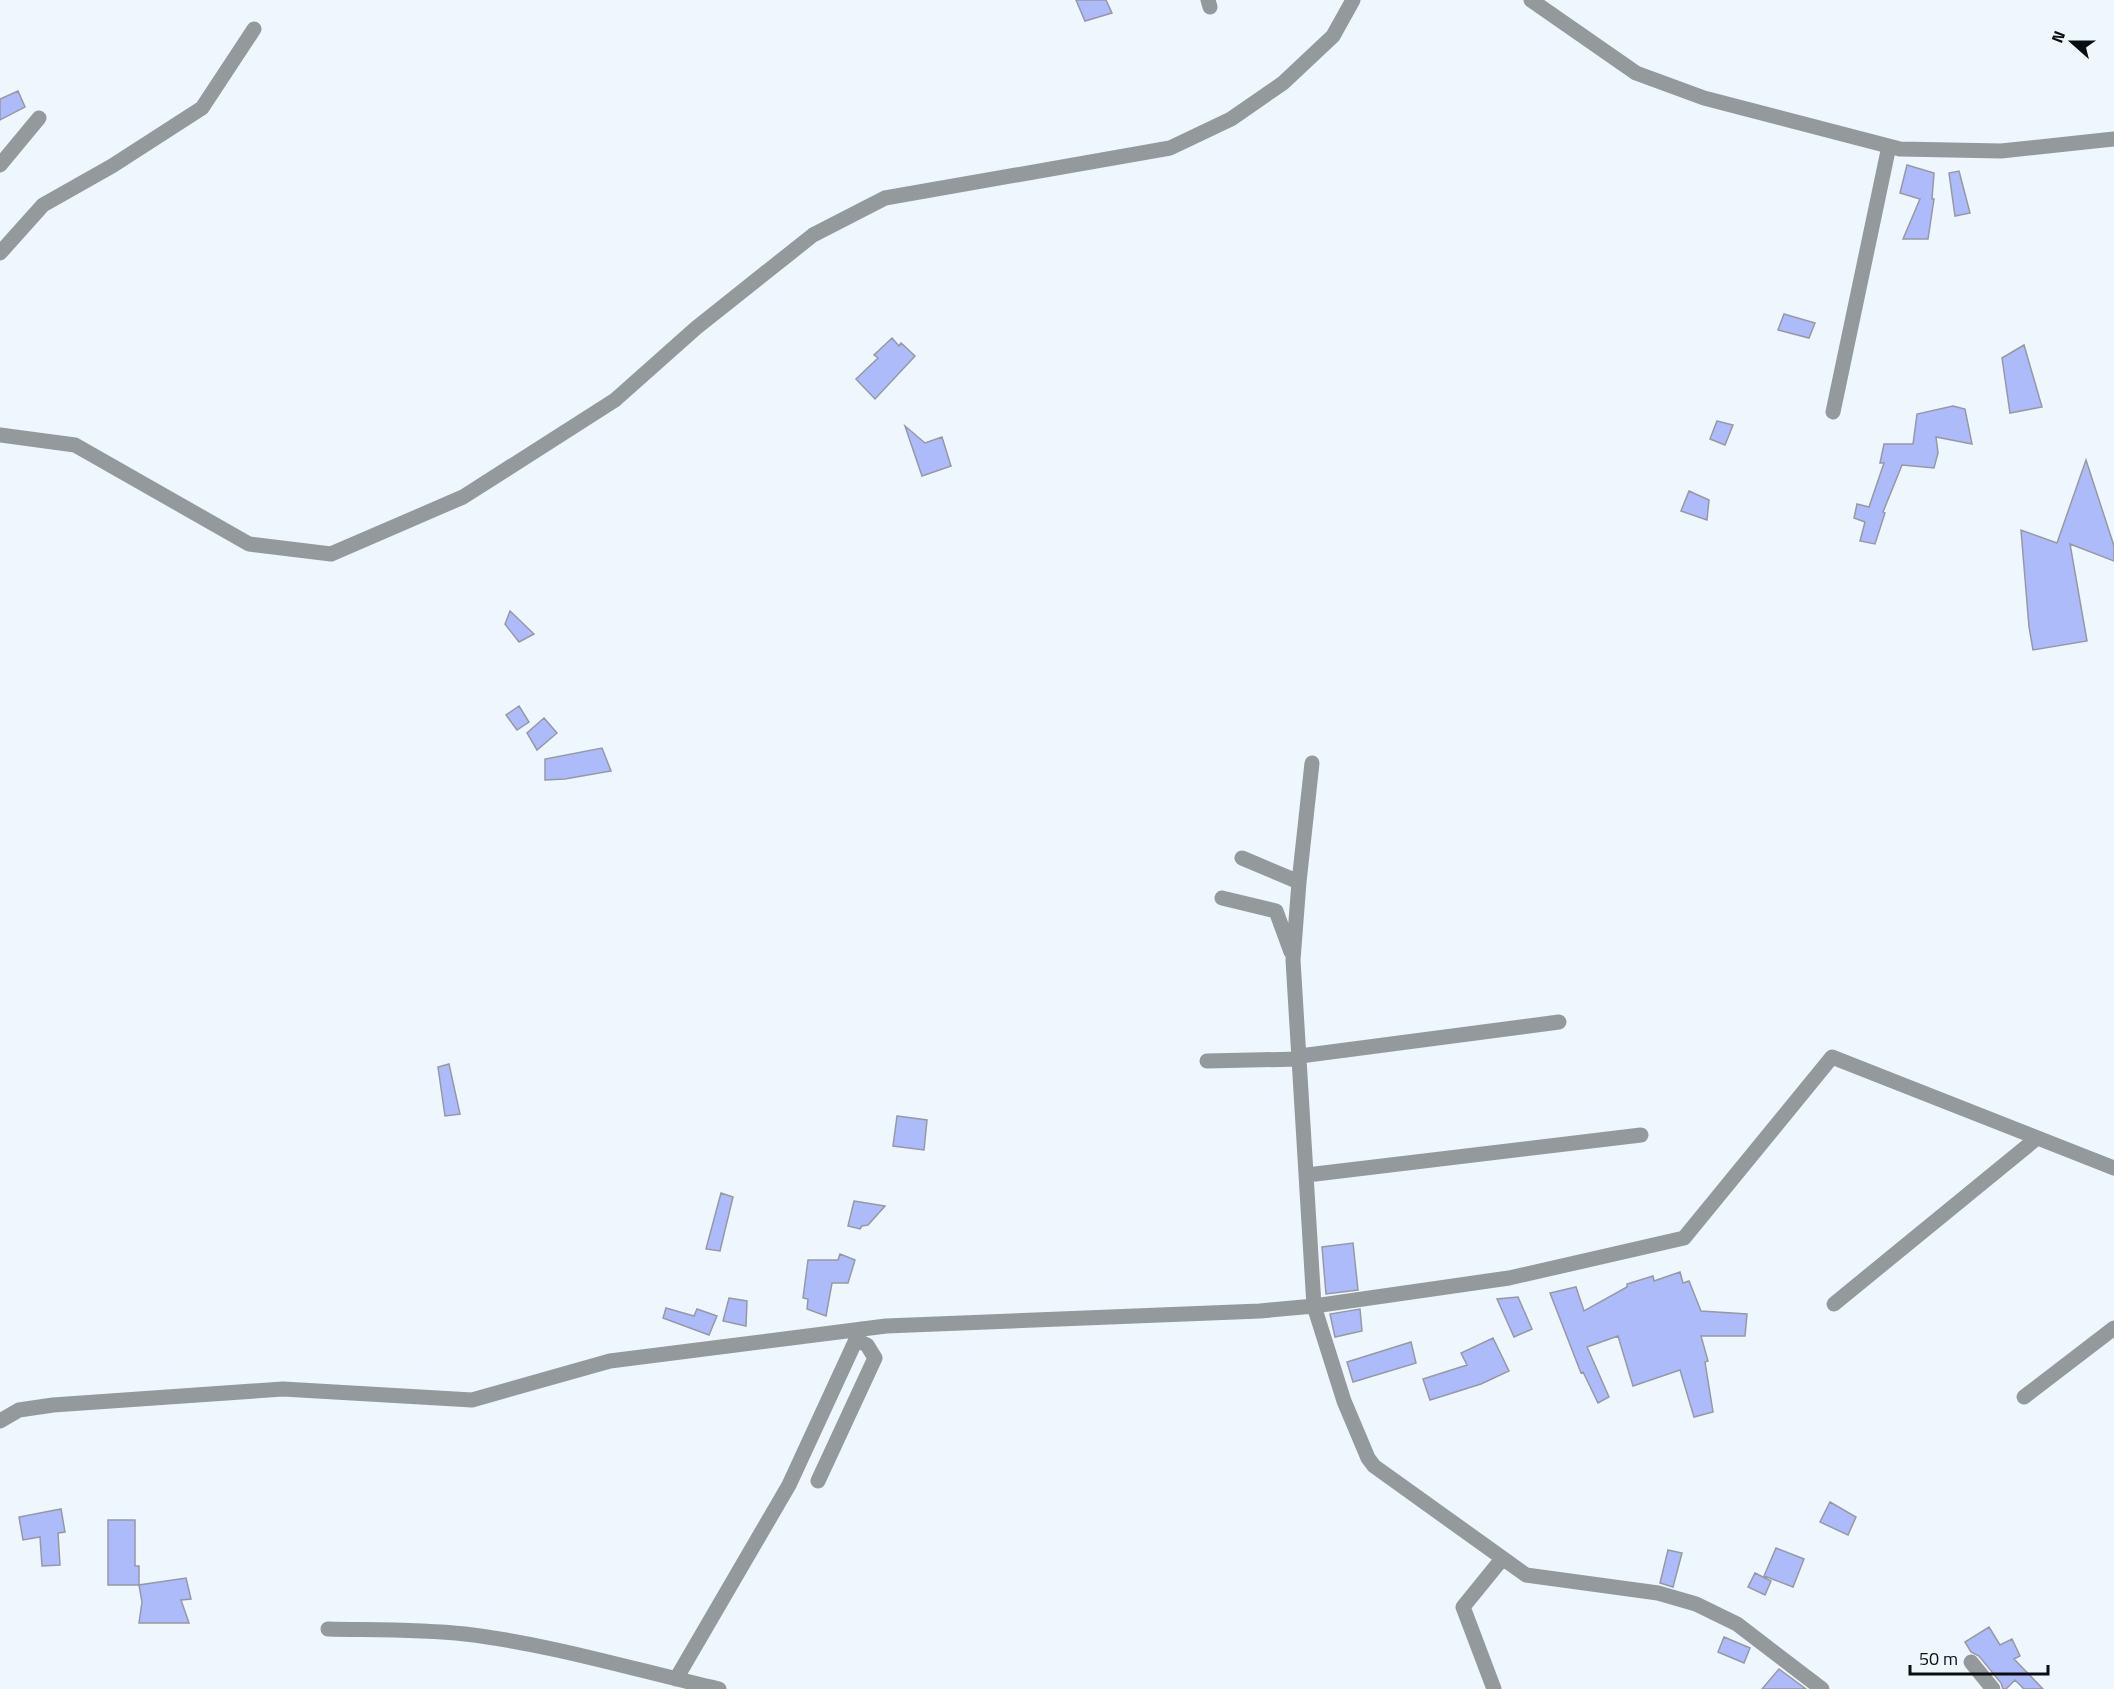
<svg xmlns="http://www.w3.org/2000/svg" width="2114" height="1689" font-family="'Titillium Web',sans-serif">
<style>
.building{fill:#aebbfb;stroke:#9699a4;stroke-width:1.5}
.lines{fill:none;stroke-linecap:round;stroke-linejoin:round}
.minor{stroke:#94999c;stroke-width:15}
.tertiary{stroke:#94999c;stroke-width:15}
</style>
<rect width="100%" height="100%" fill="#eef6fe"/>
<path class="building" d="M1076 0H1106L1112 13 1085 21Z
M18 91 25 107 0 120V99Z
M1907 165 1934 173 1932 199H1934L1928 239H1903L1920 199 1900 193Z
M1959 171 1970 213 1955 216 1949 173Z
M1784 314 1815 323 1809 338 1778 330Z
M892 338 899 346 901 343 915 356 875 399 856 379 878 358 874 355Z
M2024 345 2042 407 2010 413 2002 358Z
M1953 406 1965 409 1972 444 1936 437 1938 453 1934 468 1902 465 1883 512 1885 513 1875 544 1860 541 1865 522 1854 518 1857 504 1869 507 1884 463H1880L1884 444H1913L1917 414Z
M1717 421 1733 425 1725 445 1710 439Z
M905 426 925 443 942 437 951 466 922 476Z
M2086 460 2114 546V561L2070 544 2087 641 2033 650 2029 627 2021 530 2057 543Z
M1689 491 1709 500 1707 520 1681 511Z
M510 611 534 634 519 642 505 624Z
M519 706 529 722 517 730 506 715Z
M544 718 557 733 537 750 527 733Z
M602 748 611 771 565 779 545 780V759Z
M449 1064 460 1114 445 1116 438 1067Z
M897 1116 927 1120 924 1150 893 1146Z
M721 1193 733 1197 720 1251 706 1249Z
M854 1201 885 1206 868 1225 862 1226 860 1229 848 1226Z
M1353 1243 1358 1290 1326 1294 1322 1247Z
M840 1254 855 1260 848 1283H832L826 1316 807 1309 808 1299 803 1298 808 1260H838Z
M1680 1272 1683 1283 1689 1281 1701 1311 1747 1314 1745 1336H1701L1708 1361 1705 1362 1713 1412 1694 1417 1680 1370 1633 1386 1618 1336 1587 1347 1609 1397 1598 1403 1583 1372 1581 1373 1550 1293 1576 1287 1584 1311 1627 1287V1284L1653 1276 1654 1281Z
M1518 1297 1532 1329 1514 1337 1497 1299Z
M729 1298 747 1301 746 1326 723 1321Z
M666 1308 694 1316 697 1309 717 1316 709 1335 663 1318Z
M1360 1309 1362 1331 1335 1337 1330 1314Z
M1493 1338 1509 1371 1481 1384 1430 1400 1423 1379 1467 1365 1461 1353Z
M1411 1342 1416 1363 1353 1382 1347 1362Z
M1830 1502 1856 1517 1848 1535 1820 1522Z
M61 1509 65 1532 58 1533 60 1565 42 1566 40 1537 23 1540 19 1517Z
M108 1520H135V1566H139V1585H108Z
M1776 1548 1804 1559 1793 1587 1764 1576Z
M1668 1550 1682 1553 1673 1587 1660 1583Z
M1755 1573 1771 1581 1765 1595 1748 1587Z
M186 1578 191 1599 181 1600 189 1623H139L142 1602 139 1585Z
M1989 1627 2000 1645 2012 1639 2020 1656 2014 1659 2043 1689H2024L2015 1680 2006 1689H2003L2001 1683 1979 1656 1971 1652 1965 1642Z
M1724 1637 1750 1648 1744 1663 1718 1652Z
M1779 1669 1806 1689H1762Z"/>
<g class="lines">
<path class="minor" d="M1208 0 1210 7
M1531 0 1636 73 1704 98 1900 149 2001 151 2114 139
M0 165 39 118
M0 253 43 205 112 166 202 108 254 29
M1833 412 1889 146
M1312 763 1299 882 1293 960 1314 1306 1344 1401 1368 1458 1374 1466 1526 1575 1658 1593 1696 1604 1737 1624 1822 1689
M1242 858 1299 882
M1222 898 1276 911 1291 952
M1300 1056 1559 1022
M1207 1061 1300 1059
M1307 1175 1641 1135
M1834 1304 2037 1138
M2024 1397 2114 1328
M0 1421 19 1410 53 1405 283 1389 472 1400 610 1361 886 1326 1260 1311 1314 1306 1509 1278 1684 1238 1832 1057 2114 1168
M818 1481 875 1358 867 1345 856 1340
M328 1629C373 1630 419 1629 465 1634 550 1644 635 1670 719 1689
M1971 1662 1993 1689
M676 1679 789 1485 861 1329
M1494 1689 1463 1607 1502 1559"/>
<path class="tertiary" d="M0 435 75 445 249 544 331 554 463 497 615 400 696 328 813 235 885 198 1170 148 1231 119 1283 83 1333 36 1353 0"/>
</g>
<g transform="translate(2072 42) rotate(291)" stroke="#eef6fe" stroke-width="4.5" paint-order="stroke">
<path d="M0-4.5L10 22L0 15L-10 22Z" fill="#0b0e11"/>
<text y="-9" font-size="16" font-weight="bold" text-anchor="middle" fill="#0b0e11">N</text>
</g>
<path d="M1910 1665v9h138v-9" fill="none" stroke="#0b0e11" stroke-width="3"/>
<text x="1919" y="1665" font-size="18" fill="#0b0e11" stroke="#eef6fe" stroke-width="4.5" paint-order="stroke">50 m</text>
</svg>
